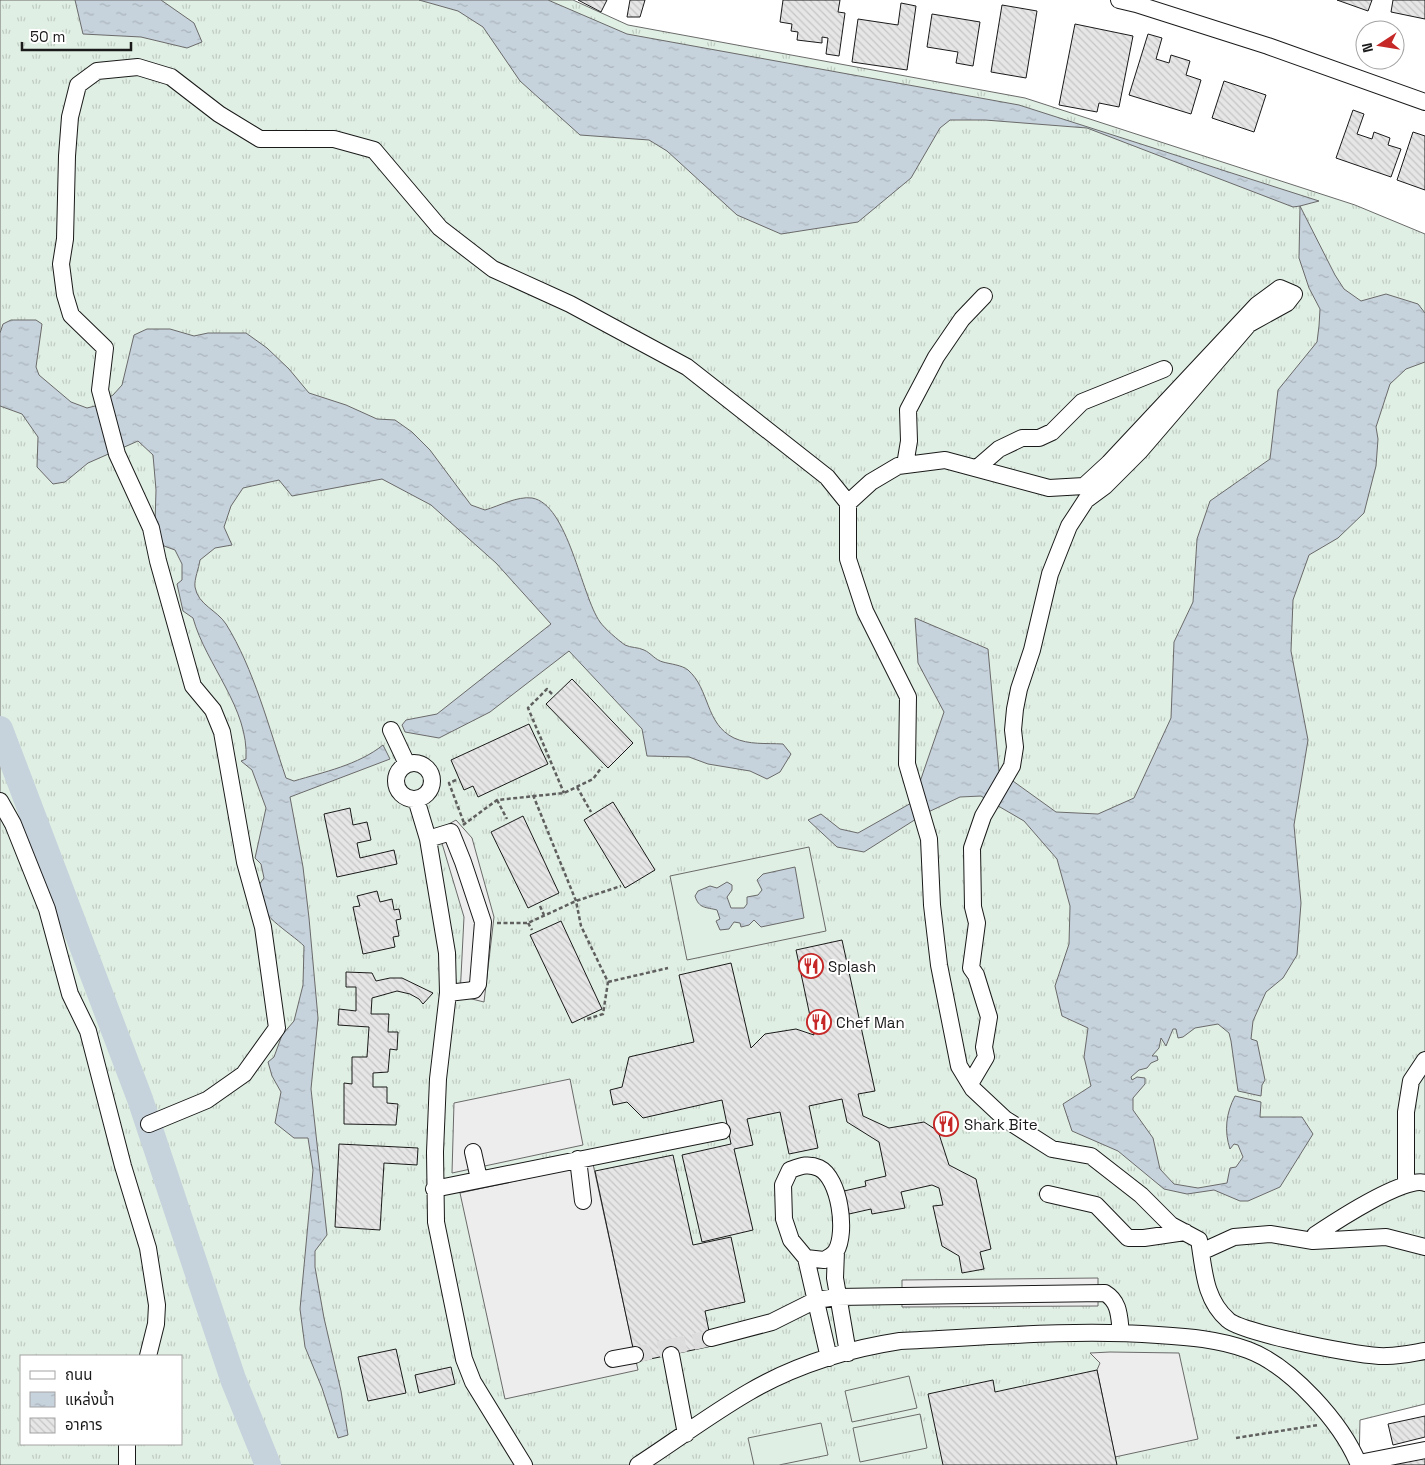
<svg xmlns="http://www.w3.org/2000/svg" width="1425" height="1465" font-family="'Space Grotesk','Noto Sans Thai',sans-serif">
<style>
.grass{fill:url(#grass-tufts);stroke:#6a6a6a;fill-rule:evenodd}
.garden{fill:#e0efe3;stroke:#6a6a6a}
.parking{fill:#ededed;stroke:#6a6a6a}
.water{fill:url(#water-ripples);stroke:#6a6a6a}
.lines{fill:none;stroke-linecap:round;stroke-linejoin:round}
.river{stroke:#c6d2dc;stroke-width:26}
.building{fill:url(#building-back-hatch);stroke:#1a1a1a}
.minor-tunnel{stroke:#ddd;stroke-width:16;stroke-dasharray:16 8;stroke-linecap:butt}
.minor-casing{stroke:#1a1a1a;stroke-width:18}
.path{stroke:#5f5f5f;stroke-width:2.5;stroke-dasharray:4 2.5;stroke-linecap:butt}
.minor{stroke:#fff;stroke-width:16}
.labels{text-anchor:middle;dominant-baseline:central;stroke-width:4;stroke-linejoin:round;paint-order:stroke}
.poi-label{font-size:15px;fill:#1a1a1a;stroke:#fff;text-anchor:start}
</style>
<defs>
<pattern id="grass-tufts" width="24" height="20" patternUnits="userSpaceOnUse" patternTransform="scale(1.25)"><rect width="24" height="20" fill="#e0efe3"/><path d="M3 7l-1-3M5 7V3M7 7l1-3M15 17l-1-3M17 17v-4M19 17l1-3" fill="none" stroke="#c0ccc2"/></pattern>
<pattern id="water-ripples" width="26" height="14" patternUnits="userSpaceOnUse" patternTransform="scale(1.25)"><rect width="26" height="14" fill="#c6d2dc"/><path d="M2 4q2-2 4 0t4 0M15 11q2-2 4 0t4 0" fill="none" stroke="#aab4bc"/></pattern>
<pattern id="building-back-hatch" width="6" height="6" patternUnits="userSpaceOnUse" patternTransform="scale(1.25)"><rect width="6" height="6" fill="#e6e6e6"/><path d="M-1 5l2 2M0 0l6 6M5-1l2 2" fill="none" stroke="#c5c5c5"/></pattern>
</defs>
<rect width="100%" height="100%" fill="#fff"/>
<path class="grass" d="M0 0H573L628 25 1025 98 1355 205 1425 234V1404L1360 1420 1359 1465H0ZM21 1356H181V1444H21Z"/>
<path class="garden" d="M809 847 826 931 687 960 670 876Z
M909 1376 917 1408 852 1422 845 1391Z
M920 1414 927 1448 860 1462 853 1428Z
M821 1423 828 1455 779 1465H754L748 1438Z"/>
<path class="parking" d="M456 820 472 838 494 917 484 1002 460 996 464 917 438 830Z
M570 1079 583 1145 452 1173 454 1103Z
M593 1164 638 1370 505 1399 460 1193Z
M1098 1278V1306L902 1307V1280Z
M1110 1352 1179 1353 1198 1439 1115 1457 1097 1370 1100 1363 1090 1353Z"/>
<path class="water" d="M75 0H161L194 23 202 42 187 48 141 37 83 34Z
M419 0H548L627 34 1019 105 1319 201 1300 206 1335 275 1344 289 1361 301 1386 294 1418 304 1425 313V362L1406 369 1390 384 1376 427 1378 439 1376 466 1364 513 1338 538 1309 555 1293 600 1291 651 1308 740 1294 825 1301 903 1297 955 1283 978 1266 992 1253 1021 1251 1039 1257 1041 1265 1080 1262 1085 1261 1096 1238 1091 1231 1041 1229 1033 1218 1024 1195 1028 1183 1037 1178 1038 1176 1029H1173L1166 1046 1161 1038 1159 1048 1152 1056H1157L1158 1060 1151 1063 1147 1068 1139 1070 1131 1077 1132 1080 1137 1077 1145 1078V1084L1133 1098V1110L1153 1138 1160 1169 1174 1184 1198 1188 1227 1183 1230 1168 1236 1167 1243 1157 1238 1145 1234 1144 1230 1149C1224 1131 1226 1113 1235 1096L1261 1102 1260 1117H1302L1313 1134 1280 1187 1248 1201H1240L1214 1190 1187 1194 1164 1189 1118 1151 1072 1131 1063 1104 1091 1086 1084 1057 1088 1028 1062 1016 1055 986 1069 944 1070 906 1057 859 1024 821 981 796 960 797 924 814 864 852 837 847 808 820 821 814 840 829 858 833 913 802 944 712 918 663 915 618 988 649 999 771 1056 812 1098 814 1134 798 1171 718 1174 642 1193 602 1197 539 1210 501 1270 459 1278 390 1317 342 1319 326 1320 309 1309 288 1299 258 1300 206 1293 207 1087 128 985 120H950L940 128 911 178 858 222 781 234 737 215 667 151 649 140 580 135 520 81 483 27 458 11Z
M11 320H36L42 324 36 367 39 375 71 402 87 408 95 406 113 395 122 385 134 335 147 329H170L194 336 208 333H246L267 348 289 369 309 393 346 405 377 419 395 420 412 432 430 450 471 505 485 510C499 506 517 496 532 498 568 504 581 595 600 622 605 629 618 640 625 645 631 648 638 647 644 650 651 653 655 660 663 662 670 664 682 665 688 670 710 689 705 724 734 738 749 745 766 743 783 744L791 754 780 772 767 779 750 771 708 764 689 757 647 756 642 729 569 651 490 712 439 738 405 732 402 725 406 720 437 714 551 624 496 563 431 505 382 479 292 496 279 480 243 488 231 506 224 527 232 545 215 548 200 560C199 568 194 579 195 587 198 605 217 610 226 624 254 669 269 728 286 778L294 781C324 772 358 765 383 745L390 759 290 797 303 867 309 918 318 1018 311 1089 327 1235 315 1251V1267L324 1318 341 1391 348 1435 338 1438 322 1388 305 1347 300 1309 313 1170 308 1138H294L275 1123 281 1092 272 1076 268 1062 274 1057 282 1035 294 1021 303 985 304 946C291 933 255 913 256 892 257 887 261 882 264 878L261 864 255 858 266 808 252 770 241 761 246 759C249 708 206 665 193 618L183 611 177 584 182 580V564L175 550 164 546 155 523 156 490 153 455 138 441 88 463 65 482 53 484 37 467 38 437 22 414 0 406V333L3 324Z
M795 867 804 918 761 927 754 920 749 925 741 927 740 923 734 922 729 929 720 930 716 921 720 919 717 910C706 907 699 909 695 896L698 891 710 886 717 888 727 882 732 885V890L727 897 731 908H744L747 904V897L758 895 762 890 757 880 763 874Z"/>
<g class="lines">
<path class="river" d="M0 729 140 1099 233 1379 268 1465"/>
</g>
<path class="building" d="M578 0H607L601 12Z
M630 0H645L640 17H627Z
M783 0H840L838 12 845 13 839 56 826 54 828 38 822 37V43L797 40 798 32 791 31 792 24 780 22Z
M1337 0H1372L1368 11Z
M1393 0H1425V19L1391 12Z
M901 3 916 6 907 70 852 62 858 19 898 25Z
M1002 5 1037 11 1026 78 991 72Z
M932 14 980 22 973 66 956 63 958 52 927 47Z
M1075 24 1133 36 1119 107 1099 103 1097 112 1059 105Z
M1148 34 1162 38 1156 59 1169 63 1171 55 1190 61 1186 75 1201 80 1191 114 1129 95Z
M1224 81 1266 95 1254 132 1212 118Z
M1353 110 1364 114 1357 134 1372 139 1374 132 1390 138 1388 145 1401 149 1391 177 1336 158Z
M1413 132 1425 136V190L1397 180Z
M572 679 633 743 608 768 546 704Z
M529 724 548 764 478 797 473 786 464 790 451 760Z
M613 802 655 870 625 888 584 820Z
M350 808 353 825 367 822 371 840 357 843 360 858 394 850 397 864 337 877 324 814Z
M523 816 559 893 528 908 491 832Z
M377 891 380 902 392 899 394 910 399 909 401 919 396 920 399 936 393 937 395 947 363 954 353 907 360 906 357 896Z
M561 921 602 1009 572 1023 530 935Z
M842 940 875 1091 858 1094 863 1116 889 1128 924 1122 938 1131 949 1165 976 1179 991 1249 980 1252 984 1269 962 1273 959 1256 942 1246 933 1206 943 1205 939 1188 932 1185 901 1192 905 1208 872 1214 871 1209 849 1214 844 1191 866 1186 865 1181 886 1176 879 1142 847 1122 842 1099 809 1106 818 1148 789 1154 780 1112 747 1119 753 1145 734 1149 753 1230 702 1242 682 1155 731 1144 722 1100 643 1118 627 1102 613 1105 610 1090 622 1087 629 1057 694 1042 679 975 731 963 751 1048 765 1034 796 1029 814 1035 796 950Z
M346 972 372 973 376 981 390 978H402L433 993 423 1004 419 999 410 994 397 991 372 998 371 1014H389L388 1032H398L397 1050 390 1049 388 1072 373 1073V1087H387V1103L398 1104 396 1125 344 1124V1083L352 1084V1057H367L369 1027 338 1025 339 1009 356 1011V987H346Z
M339 1144 418 1148 417 1165 384 1163 380 1230 335 1227Z
M673 1155 693 1245 731 1237 745 1302 705 1311 712 1346 636 1362 595 1171Z
M396 1349 406 1393 368 1401 358 1357Z
M451 1367 455 1384 419 1393 415 1375Z
M1097 1370 1117 1465H943L928 1394 993 1380 995 1392Z
M1425 1416V1437L1393 1445 1388 1424Z
M1425 1454V1465H1395L1394 1460Z"/>
<g class="lines">
<path class="minor-tunnel" d="M670 1347 711 1338
M635 1355 670 1347 671 1355"/>
<defs>
<path id="minor" d="M1119 0 1136 4 1268 46 1425 102
M905 465 909 441 908 410 936 357 962 319 984 296
M977 468 999 449 1022 438H1039L1052 432 1082 402 1164 369
M848 503 871 482 898 466 945 460 1049 488 1084 486 1109 463 1257 305 1280 288 1294 294 1287 303 1249 324 1140 451 1105 486 1086 500 1069 526 1050 574 1032 650 1019 689 1015 709 1013 730 1015 747 1012 766 983 816 972 848 973 907 977 923 971 968 976 975 989 1017 984 1047 986 1057 970 1084
M391 730 407 764
M396 781a18 18 0 1 1 36 0a18 18 0 1 1-36 0Z
M416 799 428 839 447 953 448 993 438 1079 435 1152 436 1222 464 1359 473 1382 524 1465
M0 801 13 824 47 909 70 994 88 1031 123 1166 148 1248 157 1305 156 1324 148 1356
M428 839 451 832 463 862 483 922 478 984 474 990 448 993
M149 1124 207 1100 244 1074 277 1028 263 927 245 862 222 732 213 710 193 686 158 561 151 528 117 454 100 390 105 348 71 315 65 295 61 264 65 239 67 156 70 117 78 85 97 71 138 67 171 77 219 114 260 139H334L374 150 440 228 493 269 570 304 687 367 827 477 848 503V559L865 611 908 697 907 764 929 839 932 905 939 965 959 1066 973 1089 1005 1119 1052 1149 1091 1156 1141 1195 1171 1225 1199 1240C1204 1269 1204 1299 1228 1320 1242 1333 1366 1358 1387 1356 1400 1356 1413 1353 1425 1351
M473 1152 479 1179
M578 1159 583 1201
M1406 1184V1112L1411 1081 1425 1060
M434 1189 722 1131
M1048 1194 1096 1205 1128 1238H1144L1185 1232
M1315 1235C1333 1223 1406 1175 1425 1183
M836 1251 835 1278 848 1353
M1201 1252 1234 1237 1270 1234 1313 1241 1386 1237 1425 1247
M806 1258 824 1260C828 1258 834 1254 836 1251 847 1233 840 1178 819 1168 808 1163 801 1166 790 1170L783 1185 784 1219 791 1240 806 1258 829 1358
M711 1338 772 1322 816 1300 837 1297 1105 1293C1120 1302 1119 1317 1121 1333
M671 1355 686 1434
M613 1359 635 1355
M1359 1463 1425 1450
M127 1465V1444
M638 1465C675 1441 711 1414 749 1392 795 1365 848 1349 900 1341 986 1337 1073 1329 1158 1335 1189 1337 1218 1339 1248 1350 1291 1366 1342 1423 1359 1465"/>
</defs>
<use href="#minor" class="minor-casing"/>
<path class="path" d="M552 694 547 689 528 708 564 793
M456 780 449 783 464 823
M577 787 591 812
M533 795 576 901 581 926 608 982 603 1014 584 1020
M497 800 507 819
M463 825 497 800 564 793 593 779 602 767
M540 906 544 915
M497 923H528L576 901 621 886
M528 923 532 930
M608 982 668 968
M1236 1438 1318 1425"/>
<use href="#minor" class="minor"/>
</g>
<defs>
<symbol id="restaurant-ring" viewBox="-11 -11 22 22"><circle r="9.5" fill="#fff" stroke="#c62828" stroke-width="1.5"/><path d="M-5-6h1v4h1v-4h1v4h1v-4h1v5L-1.5 .5V6h-2V.5L-5-1ZM5-6V6H3V1.5H1.5Q1.5-4 5-6Z" fill="#c62828"/></symbol>
</defs>
<g fill-rule="evenodd">
<use href="#restaurant-ring" x="797" y="952" width="28" height="28"/>
<use href="#restaurant-ring" x="805" y="1008" width="28" height="28"/>
<use href="#restaurant-ring" x="932" y="1110" width="28" height="28"/>
</g>
<g class="labels">
<g class="poi-label">
<text x="828" y="966">Splash</text>
<text x="836" y="1022">Chef Man</text>
<text x="964" y="1124">Shark Bite</text>
</g>
</g>
<rect x="20" y="1355" width="162" height="90" fill="#ffffff" stroke="#a3a3a3"/>
<rect x="30" y="1371" width="25" height="8" fill="#ffffff" stroke="#a3a3a3"/>
<text x="65" y="1380" font-size="15" fill="#1a1a1a">ถนน</text>
<rect x="30" y="1392" width="25" height="15" fill="url(#water-ripples)" stroke="#a3a3a3"/>
<text x="65" y="1405" font-size="15" fill="#1a1a1a">แหล่งน้ำ</text>
<rect x="30" y="1418" width="25" height="15" fill="url(#building-back-hatch)" stroke="#a3a3a3"/>
<text x="65" y="1430" font-size="15" fill="#1a1a1a">อาคาร</text>
<g transform="translate(1380 45) rotate(258)"><circle r="24" fill="#ffffff" stroke="#a3a3a3"/>
<path d="M0-4L9 19L0 12L-9 19Z" fill="#c62828"/>
<text y="-8" font-size="14" font-weight="bold" text-anchor="middle" fill="#1a1a1a">N</text>
</g>
<path d="M22 42v8h109v-8" fill="none" stroke="#1a1a1a" stroke-width="2.5"/>
<text x="30" y="42" font-size="15" fill="#1a1a1a" stroke="#ffffff" stroke-width="4" paint-order="stroke">50 m</text>
</svg>
